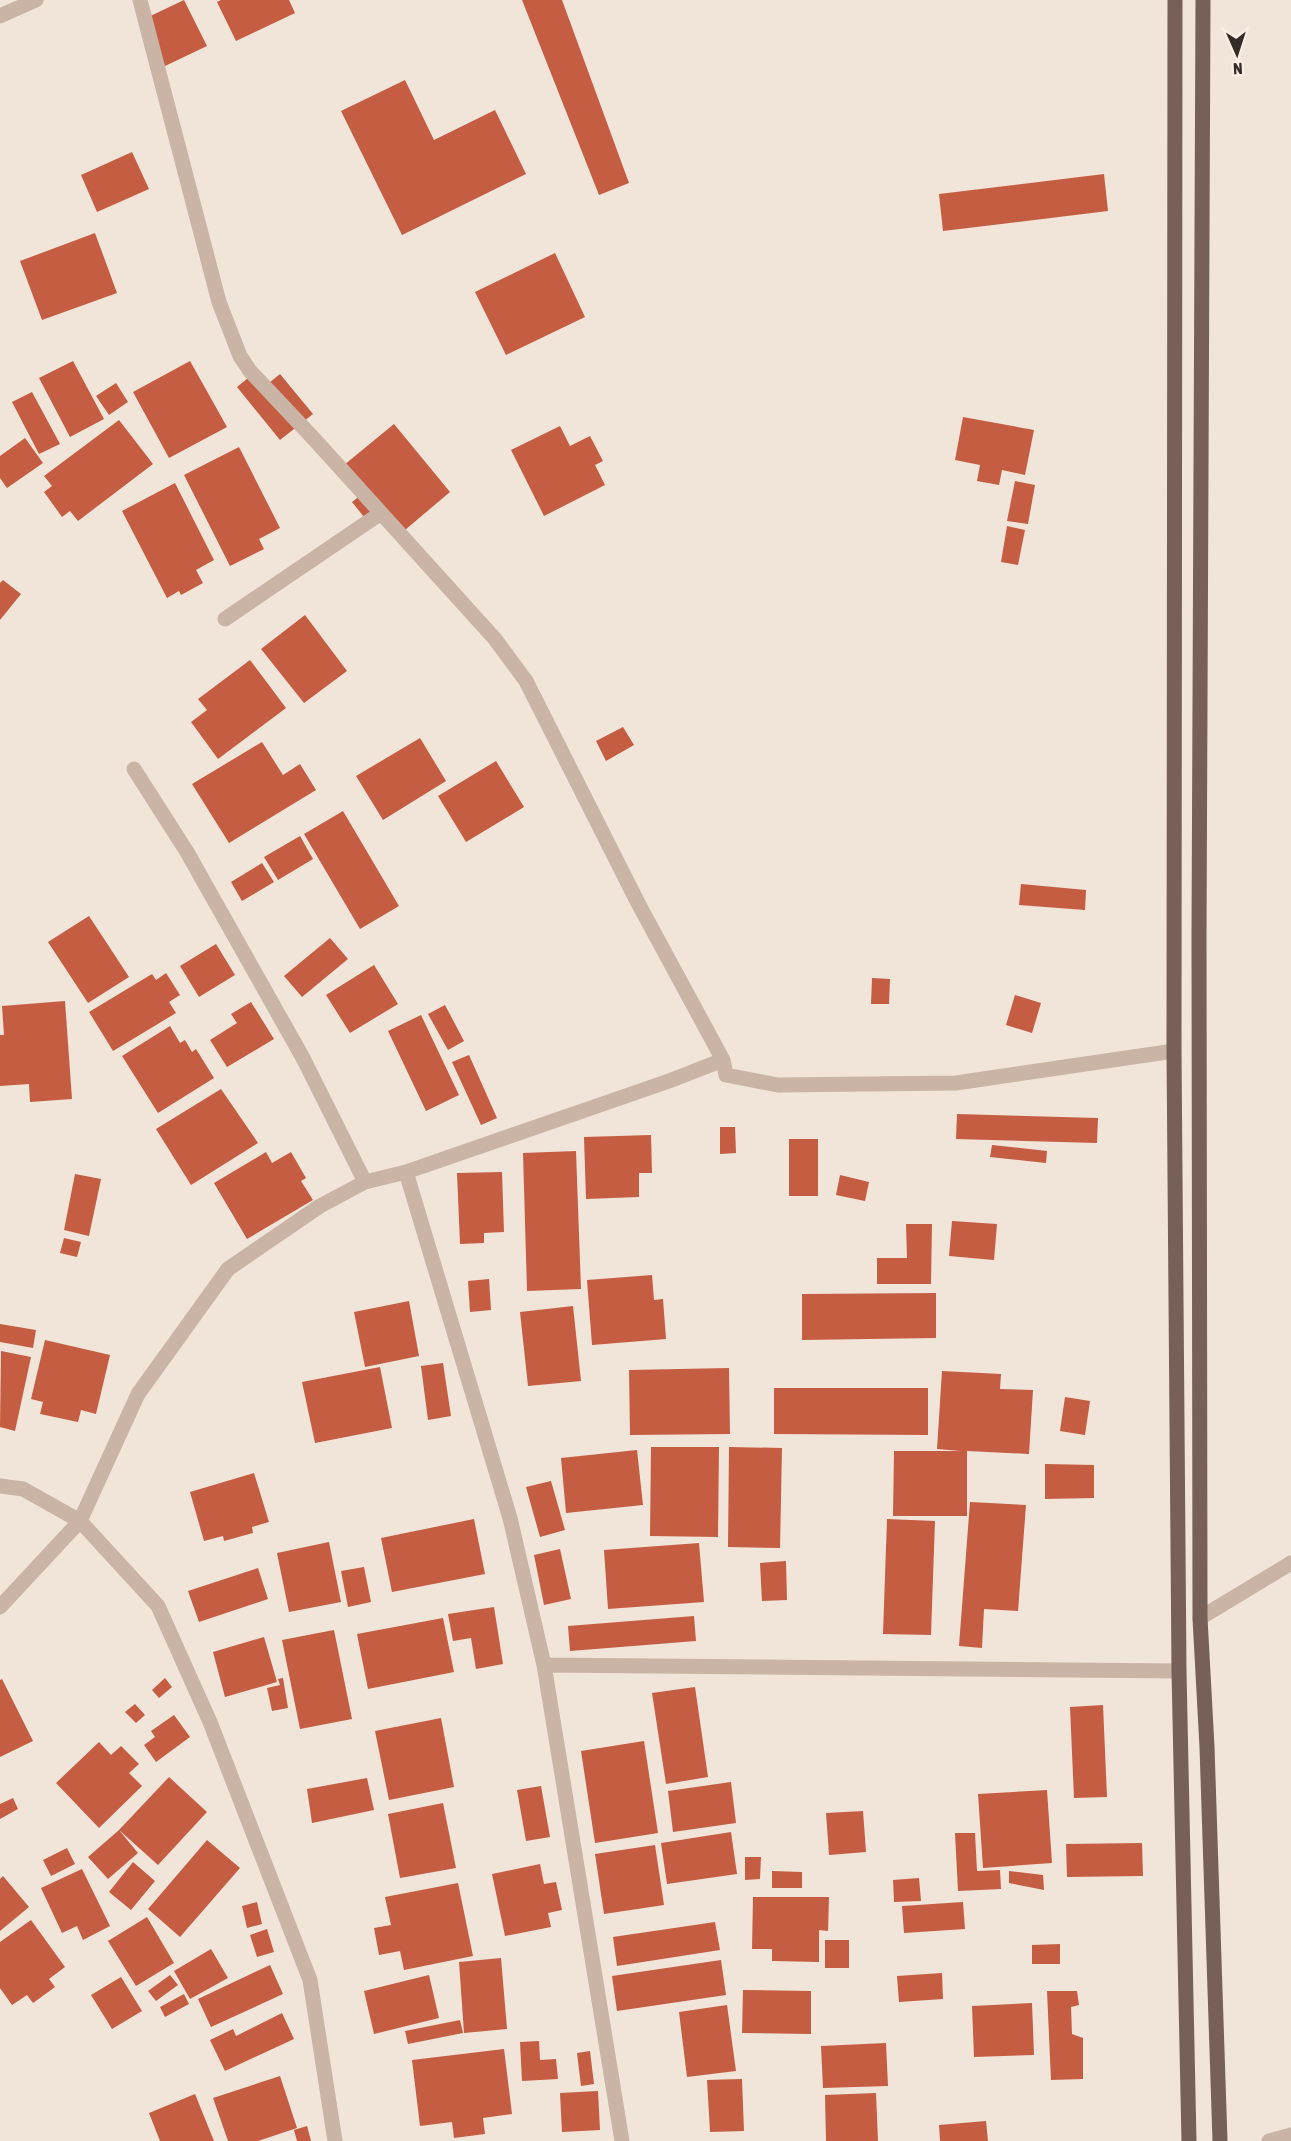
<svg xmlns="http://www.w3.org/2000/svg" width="1291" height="2141" font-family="'Asap Condensed',sans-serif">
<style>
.building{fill:#c55d42}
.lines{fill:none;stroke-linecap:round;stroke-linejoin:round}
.minor{stroke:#c9b4a5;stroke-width:15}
.primary{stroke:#766057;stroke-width:15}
</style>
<rect width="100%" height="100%" fill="#f1e4d9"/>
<path class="building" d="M184 0 207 46 165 66 142 20Z
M221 0H289L295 13 236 41 217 2Z
M522 0H562L629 183 599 195Z
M405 80 434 140 495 110 526 174 402 235 341 111Z
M132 152 149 189 97 212 81 175Z
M1104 174 1108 211 943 231 939 194Z
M95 233 117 293 42 320 20 261Z
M555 253 585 317 506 355 475 292Z
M73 361 104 419 70 437 39 378Z
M190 361 227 427 169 458 133 392Z
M253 374 264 387 280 374 313 414 280 440 237 387Z
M116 383 128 402 109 415 96 396Z
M32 392 60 444 39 454 12 402Z
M963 417 1034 430 1025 475 1002 470 999 485 977 481 980 465 955 460Z
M119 420 153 464 78 521 70 511 62 517 44 492 52 486 44 476Z
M394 424 450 492 399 535 376 507 364 517 352 502 366 491 344 465Z
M560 426 570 446 590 436 603 461 595 465 605 485 544 516 511 450Z
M25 438 43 463 7 488 0 478V456Z
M239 447 280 528 259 539 264 549 230 566 184 475Z
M1015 481 1035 485 1028 524 1007 521Z
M175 483 214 560 196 570 203 583 181 595 179 591 167 598 122 511Z
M1007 526 1025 530 1018 565 1001 562Z
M3 580 21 594 0 620V583Z
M305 615 347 671 304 703 261 649Z
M250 660 286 708 218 759 191 722 207 710 198 699Z
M623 727 634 745 606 761 596 741Z
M420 738 446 781 383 820 356 776Z
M262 742 283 775 300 764 316 790 229 843 192 784Z
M496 761 524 807 466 842 438 796Z
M343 811 399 906 360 929 304 834Z
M300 836 313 859 278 880 264 857Z
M262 863 274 882 242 901 231 882Z
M1021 884 1086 890 1085 910 1019 905Z
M89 916 129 977 88 1003 48 942Z
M330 938 348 959 302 997 284 976Z
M216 944 235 975 199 997 180 966Z
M374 965 398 1004 350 1033 326 995Z
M166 973 180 995 169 1002 176 1013 113 1051 89 1012 152 974 156 980Z
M872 978 890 979 889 1004H871Z
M1015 995 1041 1003 1032 1033 1006 1025Z
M65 1001 72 1099 30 1102 29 1084 0 1086V1035H4L2 1006Z
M251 1002 274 1039 227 1067 210 1040 237 1023 231 1014Z
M445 1005 464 1041 448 1050 428 1014Z
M421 1015 459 1095 426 1111 388 1031Z
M170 1026 180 1043 185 1040 192 1052 196 1049 214 1078 158 1113 122 1056Z
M469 1055 497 1118 481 1125 452 1062Z
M221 1089 258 1143 191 1185 156 1129Z
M957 1114 1098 1118 1097 1143 956 1139Z
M720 1127H735L736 1153 720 1154Z
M651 1135 652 1173H639V1197L586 1199 584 1137Z
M789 1139H818V1196H789Z
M992 1145 1047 1151 1046 1163 990 1157Z
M576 1151 581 1289 527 1291 523 1153Z
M266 1152 272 1163 291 1152 306 1178 301 1181 313 1200 247 1239 214 1183Z
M502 1172 504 1232 484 1233V1243L460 1244 457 1173Z
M75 1174 101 1179 89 1236 64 1230Z
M840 1175 869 1182 865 1201 836 1195Z
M952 1221 997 1224 994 1260 949 1256Z
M906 1224H932L931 1284H877V1258H907Z
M64 1238 81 1242 77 1257 60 1253Z
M652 1275 654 1300 663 1299 666 1339 592 1345 587 1280Z
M489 1279 491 1310 470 1312 468 1281Z
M936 1293V1338L802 1340V1294Z
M409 1301 419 1356 365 1367 354 1312Z
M573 1306 581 1381 528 1386 520 1312Z
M0 1324 36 1330 33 1348 0 1342Z
M45 1340 110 1355 96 1414 81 1410 78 1422 40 1414 43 1402 31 1399Z
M1 1351 31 1357 15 1431 0 1427Z
M443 1363 451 1416 428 1420 421 1366Z
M380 1367 392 1428 315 1443 302 1382Z
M729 1368 730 1434 630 1435 629 1370Z
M942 1371 1001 1374 1000 1389 1033 1390 1029 1454 967 1451V1516H893L894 1451H961L937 1449Z
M774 1388H928V1435L774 1434Z
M1065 1397 1090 1401 1085 1435 1060 1431Z
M651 1447H719L718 1537 650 1536Z
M729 1447 782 1448 780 1548 728 1547Z
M637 1450 643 1505 566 1513 561 1458Z
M1045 1464 1094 1465V1498L1045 1499Z
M254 1473 269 1522 252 1527 253 1533 224 1541 223 1536 204 1541 190 1492Z
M551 1481 565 1530 540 1537 526 1487Z
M970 1502 1026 1505 1018 1611 984 1609 982 1648 959 1646Z
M474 1519 485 1574 392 1592 381 1538Z
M887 1519 935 1521 931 1635 883 1634Z
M329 1542 341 1602 289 1612 277 1553Z
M699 1543 704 1602 608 1609 604 1550Z
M560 1549 571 1599 544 1605 534 1555Z
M786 1561 787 1600 762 1601 760 1563Z
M364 1567 371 1602 348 1607 341 1571Z
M258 1568 268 1599 199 1622 188 1591Z
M494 1607 503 1664 476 1669 471 1638 453 1641 448 1614Z
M694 1616 696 1641 570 1651 568 1626Z
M443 1618 454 1672 368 1689 357 1634Z
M334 1630 352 1719 300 1729 282 1640Z
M264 1637 277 1682 225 1697 213 1652Z
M165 1678 172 1687 159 1698 152 1690Z
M283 1678 288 1708 272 1711 267 1688 280 1685 278 1679Z
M2 1679 33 1741 0 1757V1680Z
M695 1687 708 1777 666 1784 652 1693Z
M135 1704 145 1715 136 1723 125 1712Z
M1103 1705 1107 1797 1074 1798 1070 1707Z
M174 1715 190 1737 156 1762 144 1745 155 1737 151 1731Z
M441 1718 454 1787 389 1800 375 1731Z
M644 1741 658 1833 595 1843 581 1751Z
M99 1742 111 1755 121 1746 139 1764 129 1773 142 1786 99 1828 56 1783Z
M169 1777 207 1812 158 1865 119 1830Z
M367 1778 374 1810 312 1823 307 1789Z
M731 1782 736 1823 673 1832 668 1791Z
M541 1786 550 1837 526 1841 517 1790Z
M1047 1790 1052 1863 983 1868 978 1794Z
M13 1798 18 1809 0 1819V1804Z
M443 1803 456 1868 400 1878 388 1814Z
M863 1811 866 1852 829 1855 826 1813Z
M119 1830 138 1853 108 1879 88 1857Z
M731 1832 737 1874 667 1884 661 1843Z
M955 1833H975L977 1871 1000 1870 1001 1889 958 1891Z
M207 1840 240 1868 180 1937 148 1909Z
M1142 1843 1143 1876 1067 1877 1066 1844Z
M655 1845 664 1905 604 1914 595 1854Z
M67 1848 75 1864 51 1876 43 1860Z
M745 1857H761L760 1879 745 1880Z
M133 1862 155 1881 131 1910 109 1892Z
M540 1864 544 1884 556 1882 562 1910 548 1913 551 1927 505 1936 492 1874Z
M82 1869 110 1926 83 1940 77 1926 62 1933 41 1888Z
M772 1871 802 1872V1888H772Z
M1009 1871 1043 1875 1044 1890 1009 1883Z
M3 1876 29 1907 0 1931V1879Z
M919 1878 921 1901 894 1902 893 1880Z
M458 1883 473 1956 404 1970 400 1951 379 1955 374 1928 391 1925 385 1897Z
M753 1897H829L828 1931 819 1930V1962L772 1961V1949H752Z
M257 1902 262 1924 247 1928 242 1906Z
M963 1902 965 1929 904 1933 902 1906Z
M147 1917 174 1963 136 1986 108 1941Z
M31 1920 65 1967 49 1979 55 1987 33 2003 27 1995 12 2005 0 1988V1942Z
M715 1922 720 1950 617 1966 613 1937Z
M267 1929 274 1952 257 1957 250 1935Z
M825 1940H849V1968H825Z
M1060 1944V1964H1032V1945Z
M211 1949 228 1978 190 1999 174 1971Z
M501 1958 507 2029 464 2033 459 1962Z
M721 1960 726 1995 617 2011 612 1976Z
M270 1965 283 1994 211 2027 198 1999Z
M942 1973 943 1999 899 2002 897 1976Z
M170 1975 178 1985 156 2001 148 1991Z
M429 1975 439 2018 374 2034 364 1991Z
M121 1977 142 2011 112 2029 91 1995Z
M743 1990 811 1991V2034L742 2033Z
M1047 1991H1077L1079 2005 1071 2007 1072 2034 1083 2038V2079L1051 2080Z
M184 1994 189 2004 165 2017 160 2007Z
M1032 2003 1034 2055 974 2057 972 2006Z
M727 2005 736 2071 687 2077 679 2012Z
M282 2013 294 2039 225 2071 210 2040 233 2029 236 2036Z
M460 2020 463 2033 408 2044 405 2031Z
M539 2041 540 2060 556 2059 558 2079 522 2081 520 2042Z
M886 2043 888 2086 823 2088 821 2046Z
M504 2049 512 2114 483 2118 485 2134 454 2138 452 2122 420 2126 412 2060Z
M590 2051 594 2084 581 2086 577 2053Z
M280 2076 297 2128 258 2141H228L213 2098Z
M742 2079 744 2131 710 2132 707 2080Z
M598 2091 600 2130 562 2132 560 2093Z
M876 2093 878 2141H826L825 2095Z
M195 2094 214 2141H160L149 2113Z
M986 2121 988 2141H940L939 2125Z
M307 2126 311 2141H297L294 2130Z"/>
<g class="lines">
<path class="minor" d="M140 0 219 302 240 356 250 371 315 440 495 639 526 681 638 903 723 1060
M0 16 36 0
M225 619 381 513
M134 769 187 852 303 1058 365 1182
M406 1172 510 1518 544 1665 622 2141
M0 1486 23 1489 80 1521 158 1606 210 1722 310 1980 335 2141
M0 1607 80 1521 138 1394 228 1269 320 1206 365 1182 406 1172 669 1081 723 1060 726 1075 778 1085 956 1083 1174 1051
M1200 1618 1291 1563
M544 1665 1179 1671
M1269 2141 1291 2135"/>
<path class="primary" d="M1175 0 1174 1051 1179 1671 1189 2141
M1203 0 1199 936 1200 1618 1207 1747 1220 2141"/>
</g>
<g transform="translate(1237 54) rotate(177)" stroke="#f9efe5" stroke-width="4.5" paint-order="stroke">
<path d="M0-4.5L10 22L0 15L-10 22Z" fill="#342a26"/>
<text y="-9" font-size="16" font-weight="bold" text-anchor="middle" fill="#342a26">N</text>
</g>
</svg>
